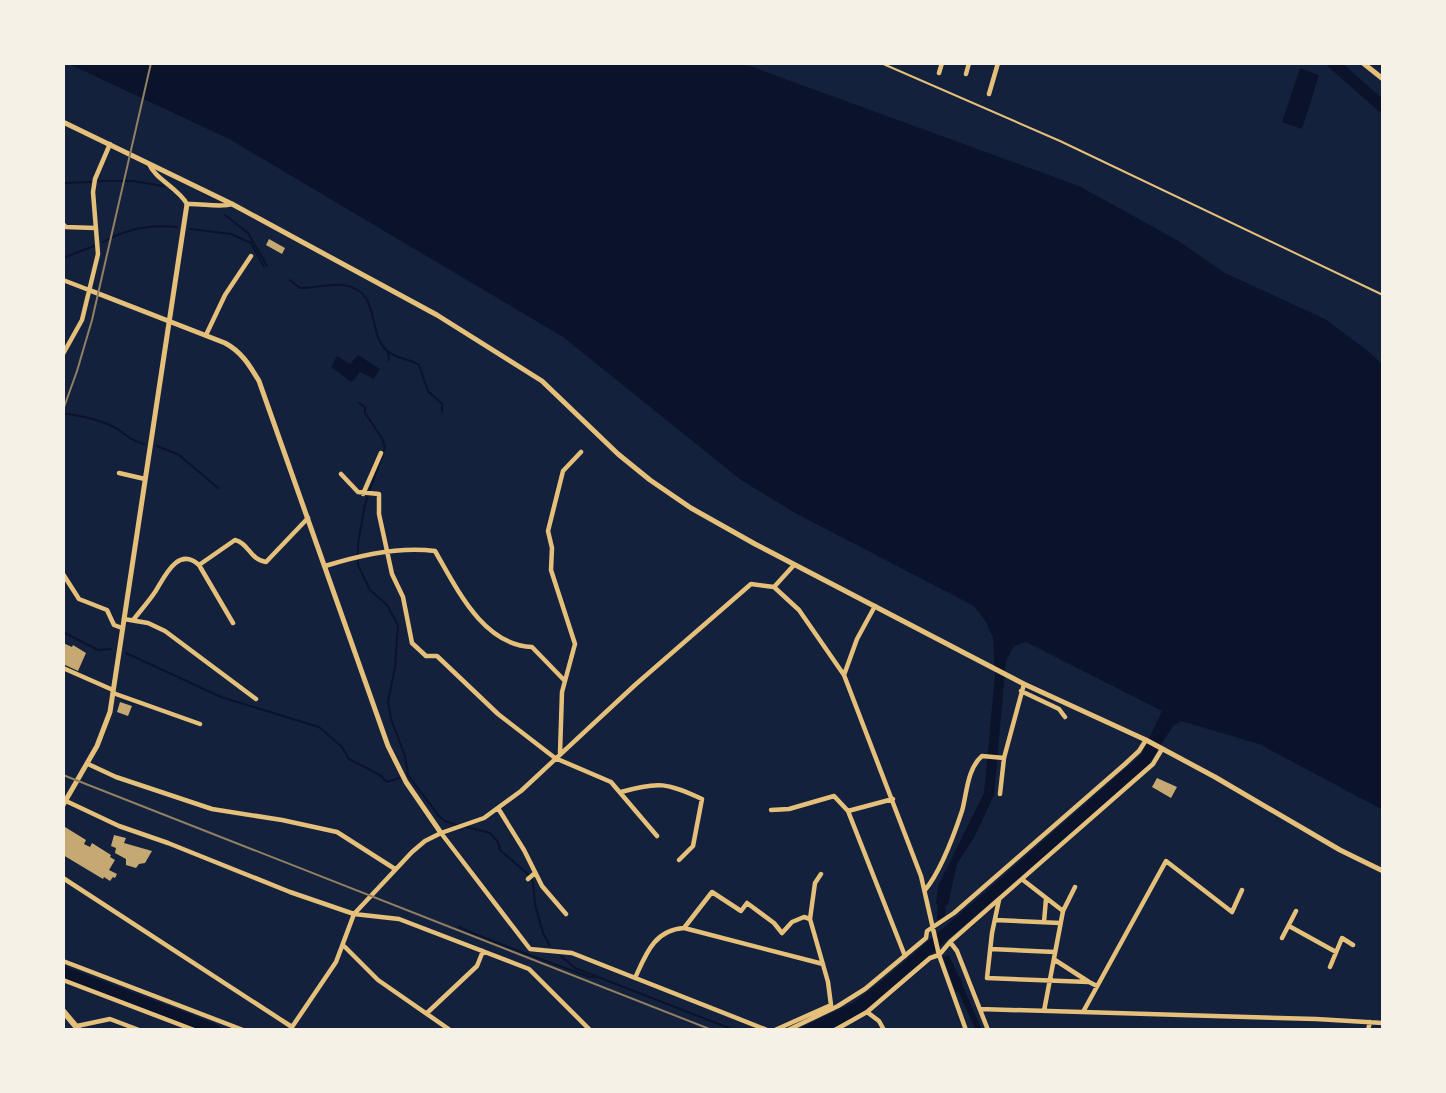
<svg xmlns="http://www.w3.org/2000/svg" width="1446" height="1093" font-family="'Archivo Narrow',sans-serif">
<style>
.water{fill:#0b132b}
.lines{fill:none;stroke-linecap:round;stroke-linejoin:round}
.stream{stroke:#0b132b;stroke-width:2}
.canal{stroke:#0b132b;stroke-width:8}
.river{stroke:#0b132b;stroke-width:12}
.building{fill:#c6a872}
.path{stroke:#e5c07b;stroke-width:2}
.minor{stroke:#e5c07b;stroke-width:4.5}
.tertiary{stroke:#e5c07b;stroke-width:5}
.primary{stroke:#e5c07b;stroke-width:6}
.rail{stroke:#918062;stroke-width:2}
</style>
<rect width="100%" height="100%" fill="#14213d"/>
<path class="water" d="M67 63H733L747 65 1079 186 1177 240 1225 273 1325 319 1368 351 1383 365V810L1259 744 1181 721 1173 726 1147 767 871 1006 850 1020 827 1030H796L853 1003 884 979 984 893 1141 755 1162 711 1026 642 1014 646 1006 662 994 795 975 836 957 864 948 905 936 904 938 886 984 793 995 675 993 638 986 622 974 606 795 513 741 480 563 337 229 139Z
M1300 68 1319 75 1302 129 1282 122Z
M358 355 380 369 374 379 360 372 353 381H350L331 367 337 356 350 364Z
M949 955 959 977 961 978 963 986 982 1030H976L958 991 956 993 943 957Z"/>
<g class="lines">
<path class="stream" d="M99 181H133L163 186
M63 183 91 182
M225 215 248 233 267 266
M190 229 231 234 251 243 264 267
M103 242C127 228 150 224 177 227
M63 258 94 246
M290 280 300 288C314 289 329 283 343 285 381 290 367 329 385 349 394 359 409 358 419 365L428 391 442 404V412
M388 353 389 360
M359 403 365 407V413L382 438 385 448 365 504 358 544V565L370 590 387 605 398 625 395 668 388 701 391 719 405 756 408 775 439 816 445 821 457 825
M63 413C80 416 98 419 114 427 127 434 128 440 144 444
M157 446 179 455 218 488
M63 632 98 650 111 649
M126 653 221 697 319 727 342 747 349 759 380 775 387 782 399 778
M463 826 490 833 498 842 500 850 529 875 533 882 535 904 543 933 550 946
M459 927C502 946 546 961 590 977H595
M561 956 575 968 734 1030"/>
<path class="canal" d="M941 918 942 897"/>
<path class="river" d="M1333 63 1383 107
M63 972 215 1030"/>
</g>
<path class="building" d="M269 239 285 248 282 254 266 245Z
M63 643 72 647 73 645 86 653 78 671 63 664Z
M120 702 132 706 128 716 117 712Z
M1157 778 1177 787 1171 798 1152 787Z
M65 827 86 840 84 844 90 847 92 843 111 855 110 857 115 860 109 870 117 874 115 878 113 877 110 881 104 877 103 879 63 855Z
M114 835 126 838 124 843 152 851 145 863 139 864 136 868 126 865V859L115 853 116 848 111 846Z"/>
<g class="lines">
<path class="path" d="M881 63 1060 141 1383 295"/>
<path class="minor" d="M939 73 942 63
M966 74 969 63
M989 94 998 63
M149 164C155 179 178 188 187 204 200 203 221 208 232 204
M63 224 66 227 95 228
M63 280 89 290
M206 335 225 295 251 256
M63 354 82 320 98 254 93 192 95 179 110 144
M119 473 145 479
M341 474 358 492 379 494V514L392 574 403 597 412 643 426 656H437L498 714 555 758 611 782 657 836
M363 494 381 453
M199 565 235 540C249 543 250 560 266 562L308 518
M325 566C360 555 399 546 435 551 457 589 483 645 532 647L564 680
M63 574 79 599 107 610 114 625 122 628
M774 587 794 565
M875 606 857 639 844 675 921 876 939 955 966 1030
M124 619 148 623 165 631 256 699
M134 619C141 610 149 601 155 592 165 576 178 546 199 565L233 623
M63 668 113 690
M1021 691 1059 709 1065 717
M113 693 200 724
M560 753 562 692 575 644 551 570 552 548 548 531 563 471 581 452
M88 764 116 777 212 809 282 820 337 832 395 869
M621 792C659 781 667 783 702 799L693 846 679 860
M1000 794 1004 758 1024 684
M66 801 119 826 168 843 290 892 354 914 399 919 529 969 590 1030
M498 808 524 850 542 886 566 914
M771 810 789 809 834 796 848 811 905 956
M848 811 893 799
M441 833 530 949 572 953 767 1030
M63 878 292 1027
M528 879 535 873
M1023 880 1063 911
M925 890C941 871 954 835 962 811 967 793 967 769 982 756L1004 758
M999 900 992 933 987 978 1089 982
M995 920 1060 923
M1044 922 1046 899
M1289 926 1336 952
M684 928 712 892 741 911 747 903 774 923 782 933 792 922 804 917 810 919
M1282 938 1296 911
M950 942 957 951 988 1030
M344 946 378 980 450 1030
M991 949 1055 952
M1055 960 1089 982 1097 986
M63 961 243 1030
M1330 967 1342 938 1353 945
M635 978C646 954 654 930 684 928L823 964
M63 980 194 1030
M980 1009 1316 1019 1383 1023
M1044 1011 1063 911 1075 887
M867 1012 879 1021 884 1030
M1083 1012 1166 861 1232 912 1242 890
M427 1013 477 966 483 951
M75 1030 77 1026 110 1019 139 1030
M290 1030 336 962 354 914 412 852 425 841 441 833 484 818 521 791 635 685 751 584 774 587 799 610 844 675
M775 1030 831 1005 828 982 810 919 815 883 821 874
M788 1030 838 1006 865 989 926 938 927 931 954 913 1125 764 1139 751 1146 740
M835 1030 867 1012 930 958 939 955 950 942 1153 764 1162 749
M1368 1030 1370 1022"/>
<path class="tertiary" d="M1363 63 1383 79
M63 122 232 204 437 315 542 381 618 454 650 480 691 508 755 544 1024 684 1146 740 1215 777 1340 850 1383 871
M89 290 225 343C242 352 250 366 259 381L388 746 406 782 441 833
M63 805 97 746 110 712 187 204"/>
<path class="primary" d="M63 1011 79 1030"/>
<path class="rail" d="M63 410 77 371 92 320 151 63
M63 775 712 1030"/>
</g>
<rect width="1446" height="1093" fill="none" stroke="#f6f1e7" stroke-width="130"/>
</svg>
